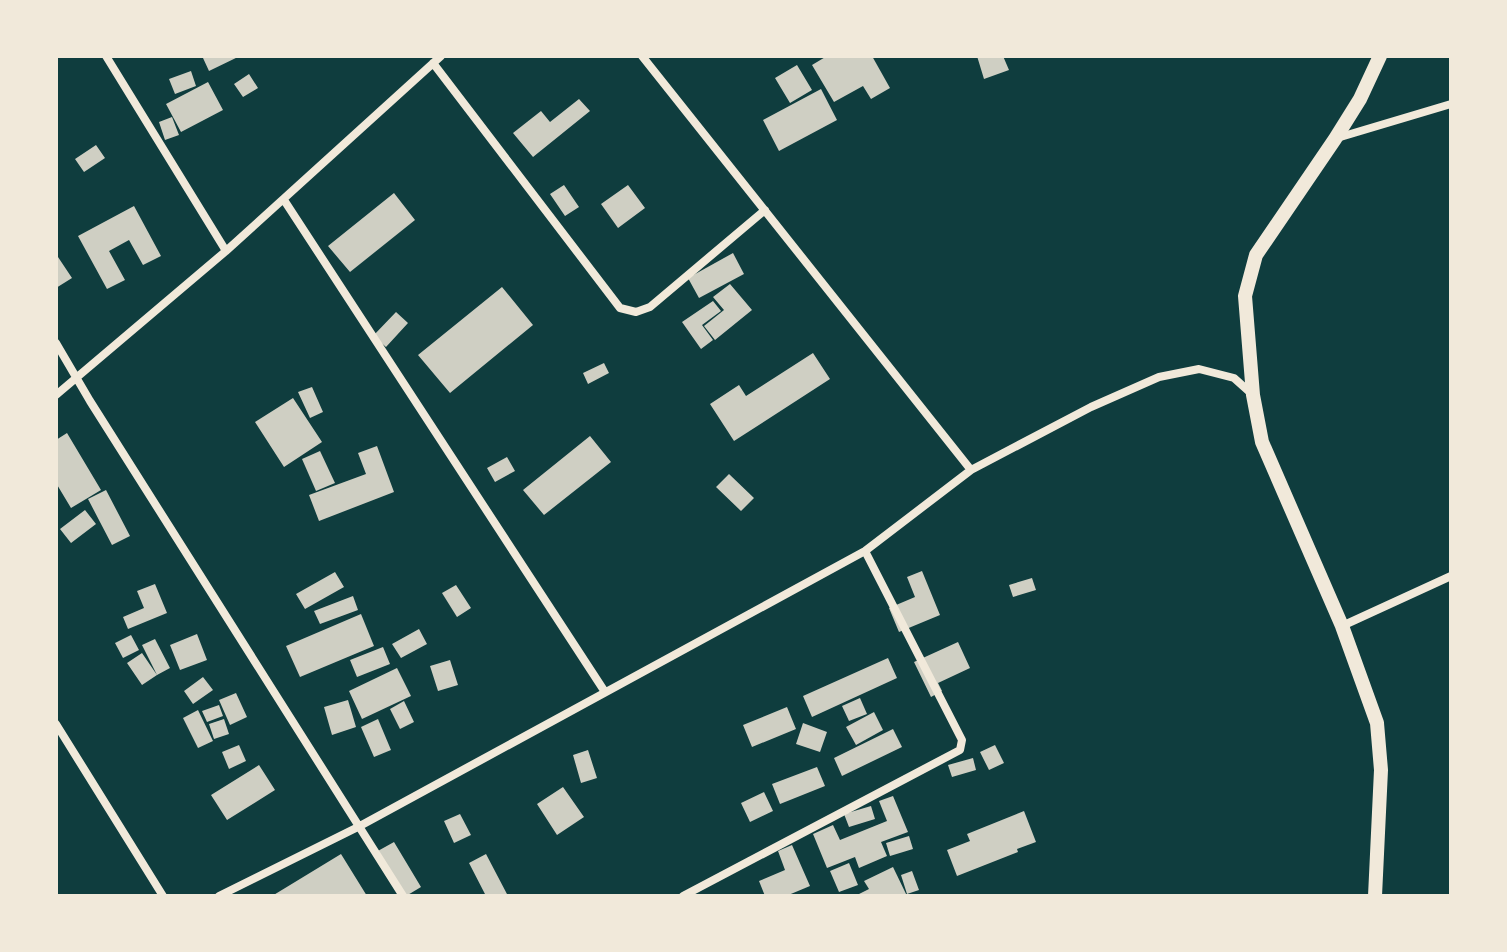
<svg xmlns="http://www.w3.org/2000/svg" width="1507" height="952" font-family="Helvetica,sans-serif">
<style>
.building{fill:#cfcfc3}
.lines{fill:none;stroke-linecap:round;stroke-linejoin:round}
.minor{stroke:#f1e9da;stroke-width:8}
.tertiary{stroke:#f1e9da;stroke-width:14}
</style>
<rect width="100%" height="100%" fill="#0f3d3e"/>
<path class="building" d="M208 56H240L209 71 203 58Z
M827 56H872L890 88 871 99 863 86 834 102 812 65Z
M977 56H1003L1009 70 984 79Z
M797 65 812 90 790 103 775 78Z
M191 71 196 86 175 94 169 79Z
M249 74 258 88 243 97 234 84Z
M208 82 223 110 181 132 166 104Z
M821 89 837 120 779 151 763 120Z
M579 99 590 111 533 157 513 133 541 111 550 122Z
M172 117 179 135 165 140 159 122Z
M96 145 105 158 84 172 75 159Z
M564 185 579 207 565 216 550 194Z
M628 185 645 208 618 228 601 204Z
M394 193 415 220 350 272 328 246Z
M134 206 161 256 143 265 129 240 109 251 125 280 107 289 78 236Z
M733 253 744 274 699 298 688 278Z
M56 254 72 278 56 288Z
M730 284 752 310 715 340 704 326 724 310 713 297Z
M502 287 533 325 450 393 418 355Z
M713 301 721 311 702 325 713 340 701 349 682 322Z
M396 312 408 323 386 347 373 336Z
M813 353 830 379 734 441 710 404 739 385 746 396Z
M604 363 609 373 588 384 583 373Z
M312 387 323 412 310 418 298 392Z
M293 398 322 442 284 467 255 422Z
M67 433 101 490 71 508 56 483V440Z
M590 436 611 462 544 515 523 490Z
M377 446 394 492 319 521 309 495 366 474 358 453Z
M320 451 335 483 316 491 302 459Z
M507 457 515 471 495 482 487 468Z
M729 474 754 498 741 511 716 487Z
M106 490 130 536 112 545 88 499Z
M85 510 96 524 71 543 60 529Z
M922 571 940 615 899 632 889 608 915 597 907 577Z
M335 572 344 587 305 609 296 594Z
M1032 578 1036 590 1013 597 1009 585Z
M155 584 167 613 128 629 123 617 144 608 137 591Z
M456 585 471 608 457 617 442 593Z
M353 596 358 610 320 624 314 611Z
M361 614 374 646 300 677 286 646Z
M419 629 427 644 401 658 392 644Z
M197 634 207 660 180 670 170 645Z
M131 635 139 650 123 658 115 643Z
M155 639 170 668 157 675 142 645Z
M958 642 970 668 938 683 942 691 931 697 914 662Z
M383 647 390 664 357 677 350 660Z
M142 653 157 675 142 685 127 663Z
M888 658 897 678 812 717 803 696Z
M450 660 458 685 438 691 430 666Z
M397 668 411 696 362 719 349 691Z
M203 677 213 690 193 704 184 691Z
M236 693 247 717 230 725 219 700Z
M860 698 867 714 849 721 842 706Z
M348 700 356 727 332 735 324 707Z
M404 701 414 722 400 729 390 709Z
M219 705 223 716 207 722 202 711Z
M787 707 796 729 752 747 743 725Z
M198 710 213 741 198 748 183 718Z
M874 712 883 730 856 745 846 727Z
M224 719 229 734 214 739 209 724Z
M378 719 391 750 374 757 361 727Z
M803 723 827 732 820 752 796 744Z
M893 729 902 747 842 776 834 758Z
M239 745 246 761 229 769 222 752Z
M995 745 1004 763 989 770 980 752Z
M588 750 597 778 581 783 573 755Z
M973 758 976 770 952 777 948 765Z
M259 765 275 790 227 820 211 795Z
M817 767 825 786 780 804 772 784Z
M563 787 584 817 557 835 537 804Z
M764 792 773 811 750 822 741 803Z
M893 796 908 832 881 842 887 856 859 868 855 857 827 868 813 834 833 825 840 840 887 821 879 801Z
M871 806 875 819 849 827 844 814Z
M1024 811 1036 842 1017 849 1018 852 957 876 947 850 970 841 967 834Z
M460 814 471 835 454 843 444 821Z
M909 836 913 849 890 856 886 843Z
M394 842 421 887 406 896 376 852Z
M792 845 810 886 786 896H765L759 881 785 870 778 851Z
M341 854 367 896H272Z
M486 854 508 896H486L469 863Z
M849 863 858 885 839 892 830 871Z
M893 867 907 896H855L869 889 864 881Z
M912 871 919 890 907 894 901 875Z"/>
<g class="lines">
<path class="minor" d="M106 56 226 251
M642 56 971 470
M433 63 620 308 636 312 650 307 765 210
M1337 138 1451 104
M284 200 605 692
M56 343 90 401 403 896
M56 395 226 251 441 56
M1342 626 1451 576
M56 724 163 896
M219 896 358 827 865 551 971 470 1091 407 1159 377 1199 369 1234 378 1253 395
M683 896 960 750 962 740 865 551"/>
<path class="tertiary" d="M1375 896 1381 770 1377 723 1342 626 1262 442 1253 395 1245 296 1256 255 1335 139 1360 99 1380 56"/>
</g>
<rect width="1507" height="952" fill="none" stroke="#f1e9da" stroke-width="116"/>
</svg>
